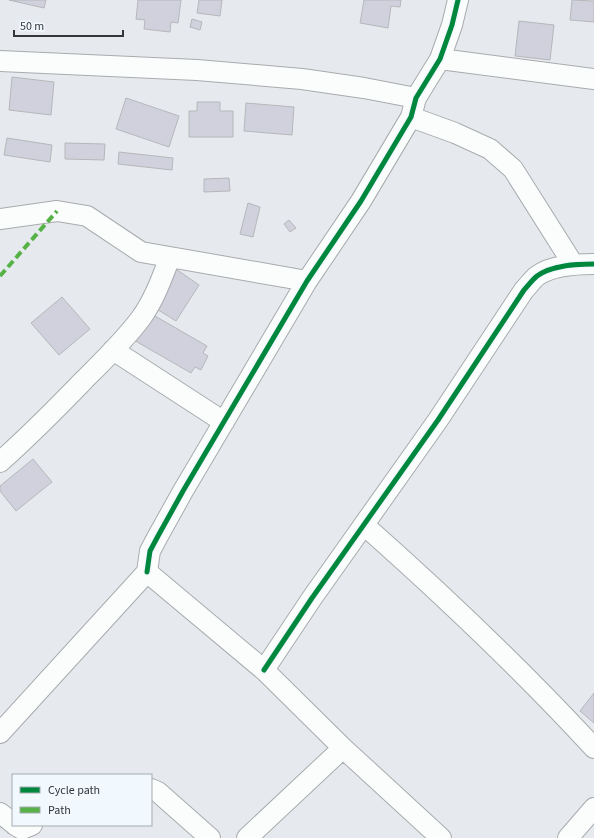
<svg xmlns="http://www.w3.org/2000/svg" width="594" height="838" font-family="'Source Sans 3',sans-serif">
<style>
.building{fill:#d1d1de;stroke:#b6b7ba}
.lines{fill:none;stroke-linecap:round;stroke-linejoin:round}
.minor-casing{stroke:#a8abae;stroke-width:22}
.minor{stroke:#fbfcfc;stroke-width:20}
.quiet{stroke:#56b246;stroke-width:4;stroke-dasharray:8 4;stroke-linecap:butt}
.cycleway-casing{stroke:#f1f8fe;stroke-width:8}
.cycleway{stroke:#00873e;stroke-width:5}
</style>
<rect width="100%" height="100%" fill="#e6eaee"/>
<path class="building" d="M9 0H46L44 8Z
M138 0H181L178 23 171 22 170 32 144 29 145 20 136 19Z
M199 0H222L220 16 197 13Z
M364 0H401L400 7 391 6 388 28 360 23Z
M572 0 594 1V22L570 20Z
M192 19 202 22 200 30 190 27Z
M519 21 554 25 550 60 515 56Z
M12 77 54 82 51 115 9 110Z
M126 98 179 116 169 147 116 129Z
M197 102H220V111H233V137H189V111H197Z
M246 103 294 107 292 135 244 131Z
M7 138 52 145 50 162 4 155Z
M65 143 105 144 104 160 65 159Z
M119 152 173 158 172 170 118 164Z
M229 178 230 191 204 192V179Z
M248 203 260 207 253 237 240 234Z
M289 220 296 228 290 232 284 224Z
M176 269 199 285 176 321 152 306Z
M62 297 90 329 59 355 31 323Z
M148 312 207 346 203 353 208 356 201 370 195 367 191 373 132 339Z
M33 459 52 482 16 511 0 491V486Z
M594 693V723L580 711Z"/>
<g class="lines">
<defs>
<path id="minor" d="M440 59 594 79
M0 61 197 70 302 79 364 88 416 98
M411 117 455 133 490 149 513 169 573 264
M0 219 57 211 87 216 141 252 307 281
M113 350 224 422
M0 462C29 436 56 409 83 381 103 361 124 341 141 318 154 300 162 278 170 257
M364 525C443 595 522 670 594 748
M147 572 150 551 158 536 183 491 307 281 361 201 411 117 416 98 440 59 452 25 458 0
M264 670 312 598 438 420 524 290C528 286 532 280 537 276 552 265 576 264 594 264
M0 733 147 572 264 670 343 748
M151 789 158 792 210 838
M0 813 13 823
M15 825 22 829 32 825
M247 838 343 748 441 838
M568 838 594 808"/>
</defs>
<use href="#minor" class="minor-casing"/>
<use href="#minor" class="minor"/>
<path class="quiet" d="M0 276 57 211"/>
<defs>
<path id="cycleway" d="M147 572 150 551 158 536 183 491 307 281 361 201 411 117 416 98 440 59 452 25 458 0
M264 670 312 598 438 420 524 290C528 286 532 280 537 276 552 265 576 264 594 264"/>
</defs>
<use href="#cycleway" class="cycleway-casing"/>
<use href="#cycleway" class="cycleway"/>
</g>
<rect x="12" y="774" width="140" height="52" fill="#f1f8fe" stroke="#a5abaf"/>
<rect x="20" y="787" width="20" height="6" fill="#00873e" stroke="#a5abaf"/>
<text x="48" y="794" font-size="12" fill="#343739">Cycle path</text>
<rect x="20" y="807" width="20" height="6" fill="#56b246" stroke="#a5abaf"/>
<text x="48" y="814" font-size="12" fill="#343739">Path</text>
<path d="M14 30v6h109v-6" fill="none" stroke="#343739" stroke-width="2"/>
<text x="20" y="30" font-size="12" fill="#343739" stroke="#f1f8fe" stroke-width="3" paint-order="stroke">50 m</text>
</svg>
